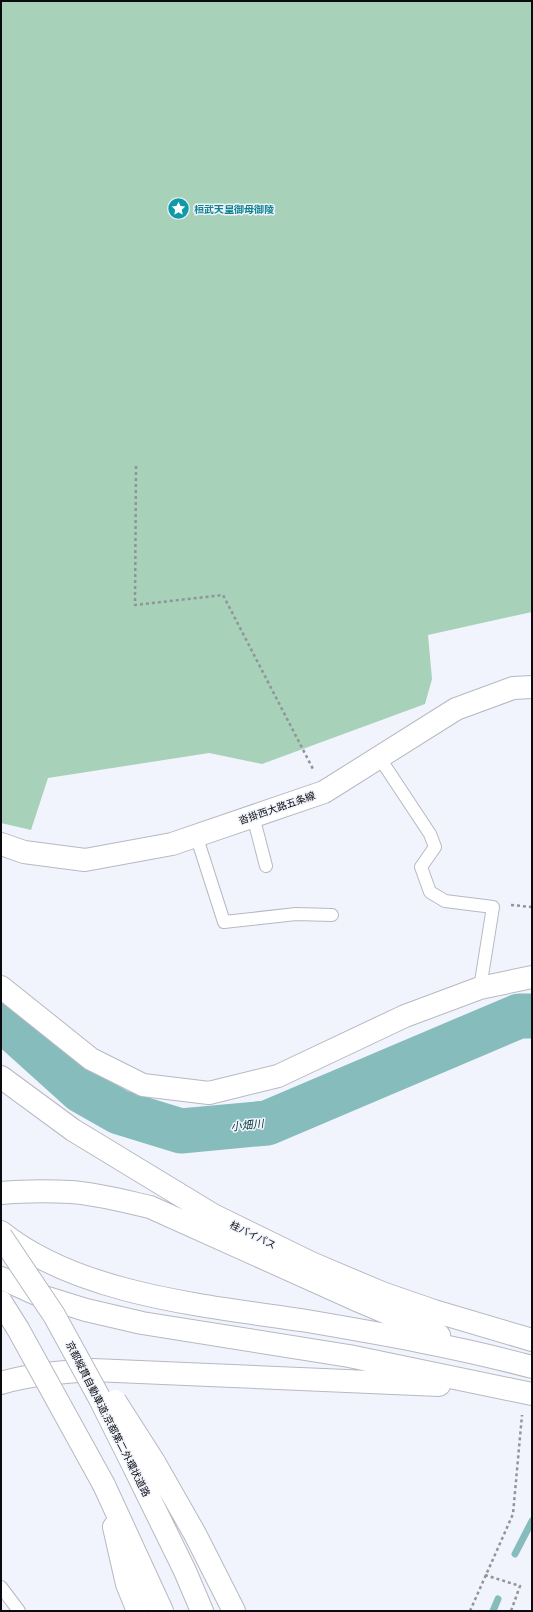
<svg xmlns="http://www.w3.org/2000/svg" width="533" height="1612" font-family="Helvetica,'Noto Sans JP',sans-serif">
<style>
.forest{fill:#a7d1b8}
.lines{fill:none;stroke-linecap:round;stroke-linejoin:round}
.stream{stroke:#86bdbc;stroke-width:7}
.river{stroke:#86bdbc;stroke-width:45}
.lane-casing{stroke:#b6b9c1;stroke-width:14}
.street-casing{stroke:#b6b9c1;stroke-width:24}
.secondary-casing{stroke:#b6b9c1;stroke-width:24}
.highway-casing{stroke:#b6b9c1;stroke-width:24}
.path{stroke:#92949a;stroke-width:2.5;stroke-dasharray:3 3;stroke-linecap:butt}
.lane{stroke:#fff;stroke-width:12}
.street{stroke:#fff;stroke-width:22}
.secondary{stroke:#fff;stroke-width:22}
.highway{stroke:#fff;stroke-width:22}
.highway-bridge-casing{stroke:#b6b9c1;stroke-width:24;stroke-linecap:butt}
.highway-bridge{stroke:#fff;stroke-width:22}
.labels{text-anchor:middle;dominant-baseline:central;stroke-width:3;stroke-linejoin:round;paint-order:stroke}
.culture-label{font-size:10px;font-weight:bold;fill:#0d838f;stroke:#f1f4fc;text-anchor:start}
.street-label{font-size:10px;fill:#0a0b0e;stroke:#f1f4fc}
.water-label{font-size:11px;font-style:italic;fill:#003434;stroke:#f1f4fc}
</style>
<rect width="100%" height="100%" fill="#f1f4fc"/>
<path class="forest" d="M1 1H532V612L428 635 432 679 425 704 262 764 209 753 48 778 31 830 1 823Z"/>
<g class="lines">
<path class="stream" d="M515 1554 532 1521
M493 1611 498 1599"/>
<path class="river" d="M1 1018 82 1091 119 1112 181 1131 267 1123 519 1016H532"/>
<defs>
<path id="lane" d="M379 757 430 834 435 847 421 867 430 892 445 901 493 907 480 988
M253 816 266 866
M196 835 224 922 296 914 332 915
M1 1587 19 1611"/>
<path id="street" d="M1 987 91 1059 143 1085 209 1093 278 1076 405 1016 480 988 532 977"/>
<path id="secondary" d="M1 844 24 852 85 860 172 844 324 792 456 709 513 688 532 687"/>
<path id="highway" d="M1 1077 73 1130 213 1215 311 1263 382 1293 434 1311 532 1340
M1 1193C24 1191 48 1191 71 1192 98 1194 124 1201 150 1207L359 1301 439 1335
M1 1232C81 1296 210 1306 307 1321 383 1334 458 1347 532 1367
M1 1278 41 1296 86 1310 142 1323 349 1356 532 1394
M1 1383C31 1374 62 1372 93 1370L439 1385
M154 1462 195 1534 234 1611
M136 1471 185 1571 202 1611
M104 1485 162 1611
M114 1527 127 1584 138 1611"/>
</defs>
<use href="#lane" class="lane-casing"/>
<use href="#street" class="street-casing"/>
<use href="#secondary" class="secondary-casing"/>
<use href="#highway" class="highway-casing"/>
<path class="path" d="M136 466 135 605 223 595 314 771
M511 905 532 907
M485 1575 520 1586 511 1611
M470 1611 513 1514 522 1415"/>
<use href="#lane" class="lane"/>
<use href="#street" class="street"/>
<use href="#secondary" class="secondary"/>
<use href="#highway" class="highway"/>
<defs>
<path id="highway-bridge" d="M1 1236 54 1315 100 1399 136 1471
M1 1302 18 1329 104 1485
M115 1401 154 1462"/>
</defs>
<use href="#highway-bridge" class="highway-bridge-casing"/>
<use href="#highway-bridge" class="highway-bridge"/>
</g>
<defs>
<symbol id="sight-disc" viewBox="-11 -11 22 22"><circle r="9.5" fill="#0f9aa8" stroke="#f1f4fc"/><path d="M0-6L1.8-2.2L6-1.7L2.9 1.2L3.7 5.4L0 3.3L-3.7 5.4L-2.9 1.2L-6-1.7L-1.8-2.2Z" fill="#fff"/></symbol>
</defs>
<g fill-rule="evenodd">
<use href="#sight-disc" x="166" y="196" width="25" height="25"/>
</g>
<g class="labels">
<g class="culture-label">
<text x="194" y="209">桓武天皇御母御陵</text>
</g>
<g class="street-label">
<text transform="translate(277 808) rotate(-19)">沓掛西大路五条線</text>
<text transform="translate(253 1235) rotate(26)">桂バイパス</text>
<text transform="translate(108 1419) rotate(63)">京都縦貫自動車道;京都第二外環状道路</text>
</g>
<g class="water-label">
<text transform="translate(247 1125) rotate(-6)">小畑川</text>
</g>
</g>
<rect width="533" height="1612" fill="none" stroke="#0a0b0e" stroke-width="4"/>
</svg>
